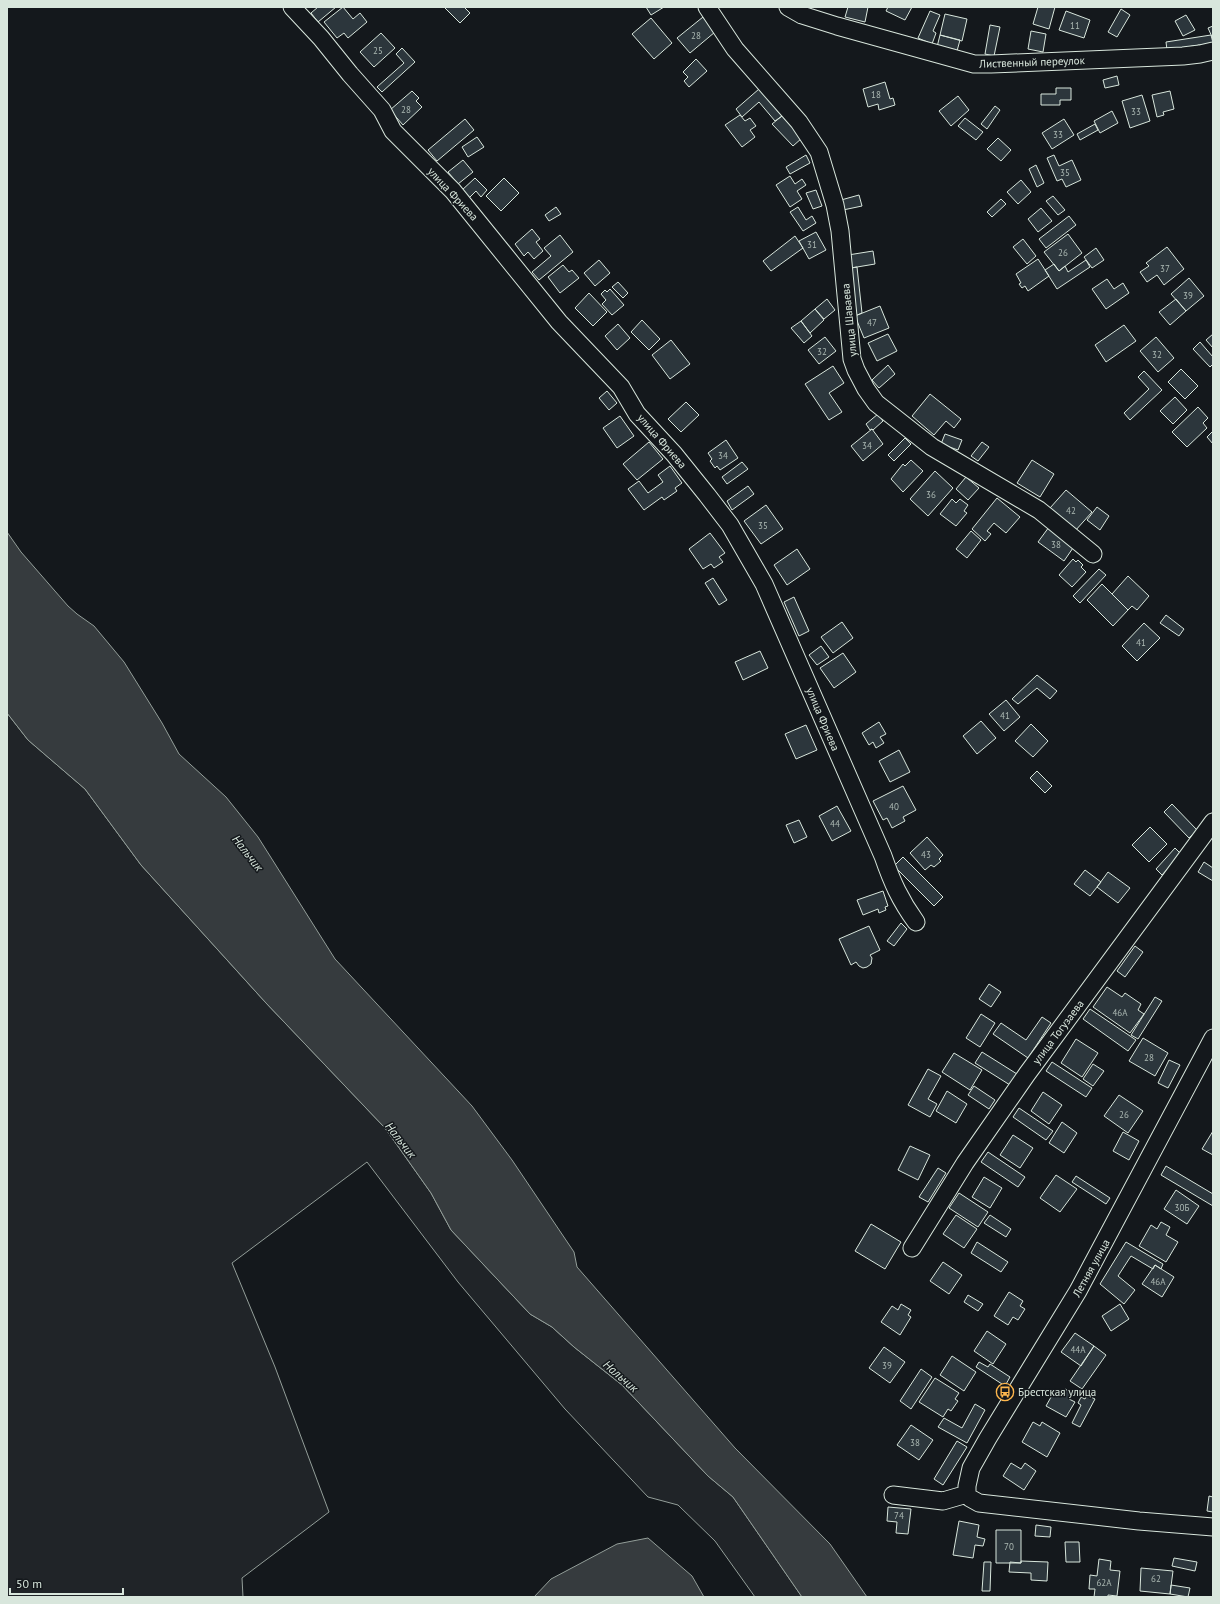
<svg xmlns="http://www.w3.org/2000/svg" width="1220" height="1604" font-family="'PT Sans',sans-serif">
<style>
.green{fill:#202428;stroke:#939e99}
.water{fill:#363b3e;stroke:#939e99}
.building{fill:#2c363c;stroke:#d8e6dc}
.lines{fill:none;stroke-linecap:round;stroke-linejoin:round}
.minor-casing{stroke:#d8e6dc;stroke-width:19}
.minor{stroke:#14181c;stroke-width:17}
.labels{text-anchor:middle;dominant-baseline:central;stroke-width:3;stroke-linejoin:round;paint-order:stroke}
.number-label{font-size:9px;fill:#adbab4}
.street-label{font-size:11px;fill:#d8e6dc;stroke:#14181c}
.poi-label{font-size:11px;fill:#d8e6dc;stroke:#14181c;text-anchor:start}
.water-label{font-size:12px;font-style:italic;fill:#d8e6dc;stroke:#14181c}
</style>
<rect width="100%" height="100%" fill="#14181c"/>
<path class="green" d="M7 713 28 740 85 789 141 865 266 1003 385 1128 431 1193 451 1230 530 1314 552 1327 574 1347 622 1385 708 1476 733 1497 802 1597H755L715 1541 678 1505 648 1497 565 1409 458 1282 367 1162 232 1263 275 1367 329 1512 242 1578 243 1597H7Z"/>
<path class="water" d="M7 532 21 552 68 606 77 614 94 626 124 662 162 723 179 754 226 797 258 837 335 959 472 1106 512 1160 574 1252 577 1267 735 1448 830 1544 867 1597H802L733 1497 708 1476 622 1385 574 1347 552 1327 530 1314 451 1230 431 1193 385 1128 266 1003 141 865 85 789 28 740 7 713Z
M648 1538 692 1576 704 1597H534L551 1579 617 1544Z"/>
<path class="building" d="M318 7H336L318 22 311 13Z
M343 7 353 19 360 13 367 22 348 38 344 33 337 38 324 22Z
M444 7H464L470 13 460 23Z
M646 7H664L651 15Z
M848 7H868L865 22 845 17Z
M888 7H912L905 20 886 11Z
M1038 7H1055L1049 29 1033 24Z
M1121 9 1130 15 1117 37 1108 32Z
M930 11 940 15 933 31 936 33 932 44 918 38Z
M1066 11 1090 20 1084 38 1059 30Z
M945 14 967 19 962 41 940 35Z
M1186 15 1195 30 1183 36 1175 21Z
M703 17 715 32 690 53 677 38Z
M651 18 672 43 654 59 632 34Z
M990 25 1000 27 994 56 985 54Z
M1213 26V39L1208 28Z
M1031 31 1046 34 1043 52 1028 49Z
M381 33 395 48 374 67 360 52Z
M940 35 960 40 957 51 937 47Z
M1211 35 1213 43 1167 50 1166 42Z
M402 48 415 62 382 92 377 87 404 63 396 54Z
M696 59 707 71 689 87 684 81 688 77 683 72Z
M1117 76 1119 85 1105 88 1103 80Z
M885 82 890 99 893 98 895 105 879 110 878 104 868 107 863 89Z
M1056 88H1071V100H1060V105H1041V94H1056Z
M759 89 782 116 775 121 759 102 742 117 736 109Z
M412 91 419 98 416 101 422 107 403 125 390 110Z
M1170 91 1174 109 1163 112 1164 115 1157 117 1152 95Z
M1142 95 1150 121 1130 128 1122 101Z
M958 96 969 110 951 126 939 111Z
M995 106 1000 110 987 129 981 124Z
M1112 111 1118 123 1100 133 1094 121Z
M740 115 745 121 750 118 756 126 750 130 755 137 742 147 725 125Z
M782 116 802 138 793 146 772 124Z
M965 118 983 132 976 140 958 126Z
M465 119 474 130 437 161 428 150Z
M1064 119 1074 135 1052 149 1042 133Z
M1095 124 1098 130 1080 140 1077 134Z
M477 137 484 147 468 157 462 147Z
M998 138 1011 150 1001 161 987 149Z
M806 155 810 163 790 174 786 167Z
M1054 155 1059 166 1072 160 1081 180 1066 187 1062 179 1057 181 1047 158Z
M463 160 473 172 458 184 448 172Z
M1036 165 1044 183 1037 187 1029 169Z
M790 176 795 184 802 179 806 185 797 191 802 199 790 207 776 185Z
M475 178 487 190 481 197 476 191 469 198 461 191Z
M504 178 519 193 501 211 486 196Z
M1021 180 1031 192 1018 204 1007 192Z
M816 190 822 206 813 209 806 193Z
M859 195 862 206 843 210 841 200Z
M1053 196 1065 210 1058 215 1046 201Z
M1001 199 1006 204 992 217 987 212Z
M556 207 561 214 549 221 545 215Z
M798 207 806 220 812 216 816 223 803 231 790 212Z
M1041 208 1052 221 1038 232 1028 219Z
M1069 216 1076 225 1046 248 1039 239Z
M532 229 540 239 536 242 543 251 534 259 528 252 524 256 515 244Z
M816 232 826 250 809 259 799 241Z
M1068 234 1082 253 1059 271 1044 252Z
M560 235 573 252 539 280 532 272 551 256 544 248Z
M795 236 803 248 771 271 763 261Z
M1023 239 1036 256 1027 264 1013 247Z
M1167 247 1184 269 1164 285 1157 275 1147 282 1140 272 1149 266 1146 263Z
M1096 248 1104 260 1092 268 1084 257Z
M873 251 875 264 851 268 848 255Z
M1038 259 1049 276 1028 291 1025 286 1022 288 1019 284 1021 283 1016 274Z
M599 260 610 273 595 286 584 273Z
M1086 260 1090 267 1057 289 1045 270 1054 264 1059 271 1065 266 1068 272Z
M563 265 569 272 572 270 579 278 560 293 548 277Z
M857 267 862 313 855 316 851 268Z
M1189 278 1204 296 1186 311 1171 294Z
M1107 279 1114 289 1123 283 1129 293 1106 309 1092 289Z
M618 282 628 293 623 298 612 287Z
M610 289 624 305 612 315 602 304 606 300 601 294 605 290 607 292Z
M589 293 607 312 593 326 575 308Z
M827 299 835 310 824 319 815 309Z
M1176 299 1186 311 1170 325 1159 312Z
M880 306 889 328 864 338 855 316Z
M815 309 824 320 810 333 801 321Z
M642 320 660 339 649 350 631 332Z
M801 321 812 336 804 343 791 328Z
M618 324 630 338 617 350 605 336Z
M1124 325 1136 341 1106 362 1095 345Z
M888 334 897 351 877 361 868 343Z
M1213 334V348L1206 340Z
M825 337 836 351 819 364 808 350Z
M1156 337 1174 358 1158 372 1140 351Z
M671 340 690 364 670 379 652 355Z
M1200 342 1213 357V364L1210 367 1193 349Z
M888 365 895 374 879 388 872 380Z
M833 366 844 383 829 393 842 412 829 420 805 384Z
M1181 369 1198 386 1185 399 1168 382Z
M1144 371 1162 390 1130 420 1124 413 1149 389 1138 377Z
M607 391 617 403 609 410 599 398Z
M930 394 961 419 954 428 946 421 934 435 912 416Z
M1175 397 1187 410 1173 424 1160 411Z
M686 402 699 415 681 432 668 419Z
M1198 407 1208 418 1203 423 1207 428 1187 447 1172 432Z
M878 414 883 421 873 430 872 429 870 430 866 424Z
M620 416 634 436 617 448 603 428Z
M872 429 883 444 863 461 851 446Z
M1213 431V444L1207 437Z
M945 434 962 440 958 450 941 444Z
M905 438 911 444 894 461 888 455Z
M726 440 738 458 720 470 717 466 715 468 710 461 712 459 708 453Z
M649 442 663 459 637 480 623 464Z
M982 442 989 447 978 461 971 456Z
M911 460 923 471 903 492 891 479 903 464 905 466Z
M1032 460 1054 474 1040 497 1017 483Z
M742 462 748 469 727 484 722 477Z
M670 466 682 483 675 488 677 491 664 500 662 497 644 510 628 489 639 481 648 493 663 482 658 475Z
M935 471 953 488 928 516 910 499Z
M966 477 979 488 968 500 956 489Z
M748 486 754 494 732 510 727 501Z
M1066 490 1092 512 1075 531 1050 508Z
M997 498 1020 517 1006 533 994 523 987 531 991 534 985 541 972 529Z
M952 499 956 503 960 499 968 505 964 511 967 513 956 526 940 514Z
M766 505 783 529 761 544 744 521Z
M1097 507 1109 516 1100 530 1087 520Z
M1049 527 1075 545 1064 561 1038 542Z
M971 531 981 540 967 558 956 549Z
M710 533 725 553 719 557 723 562 714 568 711 564 703 569 689 549Z
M797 549 810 569 787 585 774 565Z
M1073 559 1076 562 1078 560 1083 565 1081 567 1086 572 1072 587 1059 575Z
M1099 569 1106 575 1080 603 1073 596Z
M1128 576 1149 596 1137 610 1132 606 1128 610 1112 594Z
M713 578 727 600 719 605 705 583Z
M1102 584 1128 610 1113 626 1087 600Z
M794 597 809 631 799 636 784 602Z
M1166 615 1184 629 1179 636 1160 623Z
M842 622 853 638 833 653 821 637Z
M1144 623 1160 638 1137 661 1122 646Z
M821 646 829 657 817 665 809 655Z
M760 651 768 668 743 680 735 662Z
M843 653 856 672 834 688 820 668Z
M1037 675 1057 691 1050 699 1037 688 1018 704 1012 699Z
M1006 700 1020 717 1004 731 989 714Z
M981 721 996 738 977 754 963 736Z
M879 722 886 734 880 737 884 743 876 748 873 742 869 745 862 733Z
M1031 724 1048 741 1033 757 1015 741Z
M806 725 817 750 796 759 785 734Z
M899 750 910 772 890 782 879 761Z
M1037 771 1052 786 1045 793 1030 778Z
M903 786 916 810 903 817 905 821 892 828 887 818 883 820 873 801Z
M1172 804 1197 830 1189 838 1164 812Z
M837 806 851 831 832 841 819 816Z
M799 820 807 837 794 843 786 825Z
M1150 827 1167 844 1149 862 1132 845Z
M927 837 943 855 939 859 941 861 934 867 931 865 925 870 910 853Z
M1175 848 1181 854 1162 875 1156 869Z
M903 857 943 897 934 906 894 866Z
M1204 862 1213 868V881L1198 872Z
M1085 870 1101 882 1090 896 1074 884Z
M1108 872 1130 888 1118 903 1097 887Z
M883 891 888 906 885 907 886 910 879 913 878 909 863 915 857 900Z
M901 923 907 929 894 946 887 941Z
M869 926 880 950 870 955 872 958 871 964 867 967 863 968 859 966 856 962 851 965 839 939Z
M1135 946 1143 952 1125 977 1117 971Z
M989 984 1001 992 991 1007 979 999Z
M1107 987 1122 997 1125 993 1141 1004 1138 1010 1144 1014 1130 1033 1093 1007Z
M1155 997 1162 1001 1138 1039 1131 1035Z
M1090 1009 1136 1040 1128 1051 1083 1019Z
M981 1014 995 1023 980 1047 966 1038Z
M1042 1017 1051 1023 1028 1058 993 1034 1001 1023 1026 1040Z
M1143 1038 1168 1053 1155 1076 1129 1061Z
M1076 1039 1098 1053 1082 1077 1061 1063Z
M982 1052 1017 1074 1010 1085 975 1063Z
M954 1053 982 1070 970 1090 942 1072Z
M1169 1060 1180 1065 1168 1088 1158 1083Z
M1052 1062 1092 1088 1086 1097 1046 1071Z
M1093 1064 1104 1071 1093 1086 1083 1079Z
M928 1069 941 1076 928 1099 937 1104 930 1117 908 1105Z
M974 1086 995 1100 989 1109 968 1095Z
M947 1091 967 1104 956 1123 936 1111Z
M1043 1092 1062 1105 1049 1124 1031 1111Z
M1119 1095 1143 1111 1128 1133 1104 1116Z
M1019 1108 1053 1131 1046 1140 1013 1117Z
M1062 1122 1077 1133 1064 1153 1049 1143Z
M1213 1131V1155L1202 1149Z
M1123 1132 1139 1141 1129 1160 1113 1151Z
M1013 1135 1033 1148 1020 1168 1000 1155Z
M910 1146 930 1155 918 1180 898 1170Z
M988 1152 1025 1177 1018 1187 981 1162Z
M1166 1166 1213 1194V1206L1161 1175Z
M938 1168 946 1173 928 1202 919 1197Z
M1056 1175 1077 1189 1060 1212 1040 1198Z
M1076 1176 1110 1198 1106 1204 1072 1182Z
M984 1177 1002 1188 990 1208 972 1197Z
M1176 1190 1199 1206 1187 1224 1164 1209Z
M959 1193 988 1212 978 1227 949 1208Z
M956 1215 977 1229 964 1248 943 1234Z
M990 1215 1011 1229 1006 1237 984 1223Z
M1161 1222 1170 1227 1166 1235 1178 1242 1166 1262 1139 1246 1151 1225 1157 1229Z
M871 1224 901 1242 885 1269 855 1251Z
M977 1242 1008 1262 1001 1272 971 1253Z
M1126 1242 1163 1264 1161 1269 1155 1265 1153 1269 1131 1256 1118 1276 1135 1290 1124 1304 1100 1284Z
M943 1262 962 1275 949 1294 930 1281Z
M1155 1265 1174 1277 1162 1297 1142 1284Z
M1009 1292 1023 1301 1020 1306 1025 1309 1018 1320 1013 1317 1008 1325 994 1316Z
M968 1295 983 1304 978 1311 964 1302Z
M901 1304 911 1310 908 1315 911 1317 900 1335 881 1322 892 1306 898 1310Z
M1120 1304 1129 1319 1111 1331 1102 1316Z
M987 1331 1006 1344 993 1364 974 1351Z
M1075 1333 1094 1346 1081 1366 1061 1352Z
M1094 1346 1106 1355 1082 1389 1070 1381Z
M884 1347 905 1362 890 1383 869 1368Z
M952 1356 976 1372 964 1391 940 1375Z
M979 1362 988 1367 990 1364 1010 1377 1005 1386 976 1367Z
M921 1369 932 1377 911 1409 900 1401Z
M935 1378 959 1393 955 1399 958 1401 951 1411 948 1409 943 1417 919 1402Z
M1065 1389 1072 1393 1069 1399 1075 1402 1066 1417 1046 1406 1055 1390 1062 1394Z
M1087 1395 1095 1399 1080 1427 1072 1423 1081 1405 1078 1403 1081 1397 1085 1399Z
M975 1404 985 1410 967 1443 938 1427 944 1418 962 1428Z
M1033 1422 1040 1426 1042 1422 1060 1433 1047 1457 1022 1442Z
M911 1425 933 1440 919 1460 897 1445Z
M957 1441 967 1447 943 1485 934 1479Z
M1011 1463 1021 1469 1025 1463 1036 1471 1024 1490 1003 1476Z
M1209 1496 1213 1497V1512L1207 1511Z
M888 1507 911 1509 908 1534 896 1533 897 1522 887 1521Z
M959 1521 979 1525 977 1537 985 1539 983 1546 975 1545 973 1558 953 1555Z
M1036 1525 1051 1527 1050 1537 1035 1536Z
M996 1530H1021V1563H996Z
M1065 1542H1079L1080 1562H1066Z
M1174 1558 1197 1562 1195 1571 1172 1566Z
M1099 1559 1111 1561 1110 1570 1120 1571 1117 1596 1108 1595V1597H1094L1095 1589H1089L1090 1575 1097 1576Z
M1021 1561 1048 1562 1047 1581 1031 1580V1573L1009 1572 1010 1562 1021 1563Z
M984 1562H991L990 1591H982Z
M1141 1568 1173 1571 1170 1594 1140 1591Z
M1171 1585 1190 1588 1188 1597 1170 1594Z"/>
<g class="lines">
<defs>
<path id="minor" d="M292 7 321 38 350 74 382 110 393 131 453 191 559 322 621 387 637 414 674 454 707 495 730 525 764 584 883 856C892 882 900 900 916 922
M707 7 735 49 799 122 819 152 835 205 840 231 852 359 856 370 866 389 876 403 932 447 1039 510 1093 554
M788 7 802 15 837 26 974 64H991L1183 56 1200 54 1213 51
M912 1248 965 1163 1027 1074 1213 822
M967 1494V1486L971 1468 988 1438 1078 1291 1213 1038
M967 1494 970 1498 979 1503 1139 1521 1213 1527
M893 1495 943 1501 967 1494"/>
</defs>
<use href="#minor" class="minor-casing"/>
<use href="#minor" class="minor"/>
</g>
<defs>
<symbol id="bus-ring" viewBox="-11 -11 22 22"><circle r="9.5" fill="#14181c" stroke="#ffb74d" stroke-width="1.5"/><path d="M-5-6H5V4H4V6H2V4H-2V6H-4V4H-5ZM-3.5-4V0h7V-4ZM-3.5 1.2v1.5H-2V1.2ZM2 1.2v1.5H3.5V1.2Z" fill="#ffb74d"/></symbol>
</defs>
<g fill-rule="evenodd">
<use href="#bus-ring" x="995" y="1382" width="20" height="20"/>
</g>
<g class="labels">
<g class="number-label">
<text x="1075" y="25">11</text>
<text x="696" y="35">28</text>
<text x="378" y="50">25</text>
<text x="876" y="94">18</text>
<text x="406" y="109">28</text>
<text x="1136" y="111">33</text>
<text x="1058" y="134">33</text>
<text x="1065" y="172">35</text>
<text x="812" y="244">31</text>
<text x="1063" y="252">26</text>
<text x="1165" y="268">37</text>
<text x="1188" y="295">39</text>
<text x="872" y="322">47</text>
<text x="822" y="351">32</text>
<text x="1157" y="354">32</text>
<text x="867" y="445">34</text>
<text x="723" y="455">34</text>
<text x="931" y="494">36</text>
<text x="1071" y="510">42</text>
<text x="763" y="525">35</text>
<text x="1056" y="544">38</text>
<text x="1141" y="642">41</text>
<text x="1005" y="715">41</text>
<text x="894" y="806">40</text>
<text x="835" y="823">44</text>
<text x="926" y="854">43</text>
<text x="1120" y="1012">46А</text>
<text x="1149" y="1057">28</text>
<text x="1124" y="1114">26</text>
<text x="1182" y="1207">30Б</text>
<text x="1158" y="1281">46А</text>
<text x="1078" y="1349">44А</text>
<text x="887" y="1365">39</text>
<text x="915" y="1442">38</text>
<text x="899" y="1515">74</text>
<text x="1009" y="1546">70</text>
<text x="1156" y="1578">62</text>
<text x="1104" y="1582">62А</text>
</g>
<g class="street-label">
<text transform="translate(1032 62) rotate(-2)">Лиственный переулок</text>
<text transform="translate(453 194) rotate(47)">улица Фриева</text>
<text transform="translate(849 320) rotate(-96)">улица Шаваева</text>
<text transform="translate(662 441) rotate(49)">улица Фриева</text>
<text transform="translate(823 719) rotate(67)">улица Фриева</text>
<text transform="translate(1058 1032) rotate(-53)">улица Тогузаева</text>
<text transform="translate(1091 1268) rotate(-61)">Летняя улица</text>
</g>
<g class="poi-label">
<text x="1018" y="1392">Брестская улица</text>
</g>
<g class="water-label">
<text transform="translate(248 853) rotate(52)">Нальчик</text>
<text transform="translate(401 1140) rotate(52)">Нальчик</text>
<text transform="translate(621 1376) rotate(41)">Нальчик</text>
</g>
</g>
<rect width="1220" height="1604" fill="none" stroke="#d8e6dc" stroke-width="16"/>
<path d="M10 1588v6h113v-6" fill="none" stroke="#d8e6dc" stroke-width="2"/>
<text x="16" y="1588" font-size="12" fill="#d8e6dc" stroke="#14181c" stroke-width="3" paint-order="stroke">50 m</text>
</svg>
